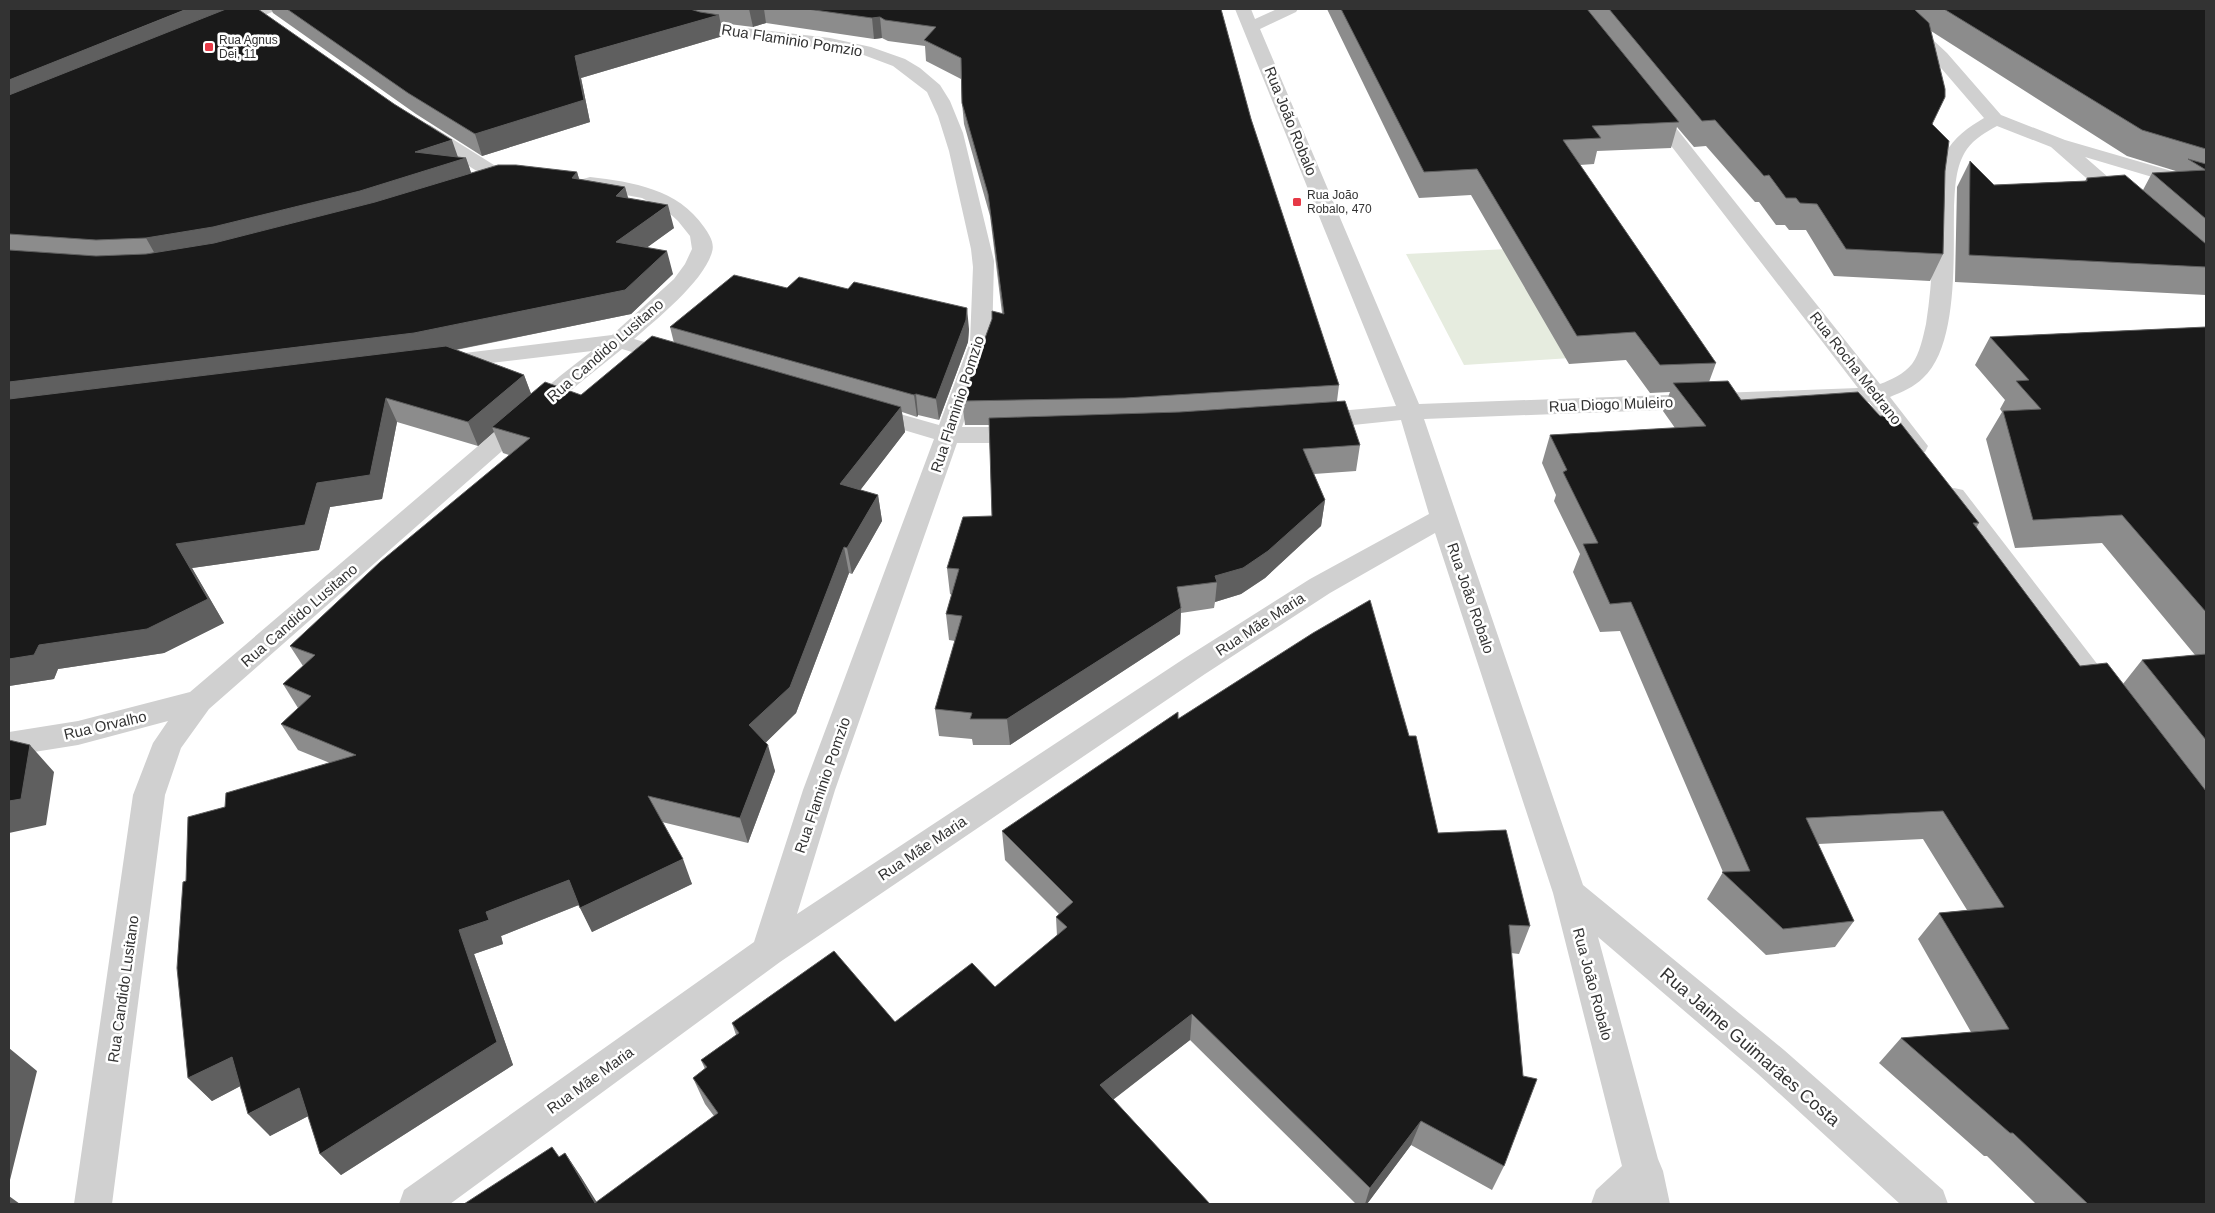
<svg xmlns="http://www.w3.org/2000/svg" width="2215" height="1213" font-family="Helvetica,sans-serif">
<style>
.green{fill:#e6ecdf}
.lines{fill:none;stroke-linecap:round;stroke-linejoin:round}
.minor{fill:#d0d0d0;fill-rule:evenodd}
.wall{fill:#8c8c8c}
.shaded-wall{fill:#5f5f5f}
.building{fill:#1a1a1a;stroke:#5f5f5f}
.poi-dot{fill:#e63946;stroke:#fff;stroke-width:2}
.labels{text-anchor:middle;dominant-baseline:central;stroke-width:5;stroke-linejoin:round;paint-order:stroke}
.far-poi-label{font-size:12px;fill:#333;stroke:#fff;text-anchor:start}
.street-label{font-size:15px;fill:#333;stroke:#fff}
.near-street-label{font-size:18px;fill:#333;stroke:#fff}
</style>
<rect width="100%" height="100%" fill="#fff"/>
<path class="green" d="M1508 249 1571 358 1464 365 1406 254Z"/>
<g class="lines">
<path class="minor" d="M253 9H274L272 12 233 28H221L219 25 221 22Z
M660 9H678L697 19 720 25 830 38 871 47 905 59 920 68 940 85 950 101 963 133 994 261 992 342 962 427H1027L1036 430 1039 435 1036 440 1027 443H957L835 790 797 914 1185 658 1310 579 1429 514 1401 420 1315 429 1307 426 1303 421 1307 416 1315 413 1396 406 1235 9H1251L1255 19 1277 9H1298L1296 12 1260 29 1419 404 1858 388 1645 112 1642 108 1645 104 1651 103 1657 104 1880 384C1891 380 1904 374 1912 364 1920 353 1923 337 1926 324 1930 299 1932 273 1933 248 1934 217 1930 181 1945 154 1954 137 1969 127 1984 118L1935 61 1883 9H1900L1947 53 2001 115 2065 140 2206 181V193L2085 157 2132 198 2135 202 2132 206 2125 208 2118 206 2051 147 1997 126C1986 132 1974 139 1967 149 1955 166 1955 189 1954 209 1953 254 1959 345 1923 378 1914 387 1902 392 1890 397L1928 446 1925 452 1916 454 1907 452 1869 402 1424 419 1583 885 1784 1050 1943 1190 1948 1204H1900L1758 1074 1598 937 1658 1159 1663 1171 1670 1204H1591L1596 1190 1622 1166 1553 893 1435 533 1330 593 1205 674 780 962 450 1204H399L404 1190 754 942 803 790 934 439 860 417 856 412 860 407 868 405 939 425 970 342 973 267 971 249 949 151 938 116 927 92 893 66 861 54 705 31 673 20Z
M423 123 430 125 510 175 513 179 510 183 503 185 496 183 416 133 414 129 416 125Z
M590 177C633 182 678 189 704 227 709 234 715 243 712 252 704 281 657 319 634 339L683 353 686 358 683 363 675 365 622 349 576 386 209 709 181 748 165 795 112 1204H74L133 795 153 743 168 721 78 745 9 756V732L78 721 190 692 560 376 592 351 439 369 431 367 428 362 431 357 612 335 674 279 685 264 692 249 690 236 678 221 667 211 642 198 583 187 580 183 583 179Z
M1954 488 1963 490 2115 687 2120 695 2115 703 2105 706 2095 703 1945 502 1941 496 1945 490Z"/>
</g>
<path class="wall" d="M9 9 458 157 466 158 471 173 577 172 579 179 625 187 628 198 674 228 647 247 673 274 631 314 456 350 524 375 531 394 581 395 674 343 670 327 787 288 969 329 968 342 939 420 918 415 917 417 902 412 905 432 860 490 878 495 882 521 852 574 849 573 796 713 765 743 775 771 748 843 662 822 692 884 592 932 579 905 501 936 503 944 474 954 513 1065 341 1175 320 1154 308 1116 270 1136 240 1086 212 1101 188 1078 186 881 225 807 330 763 298 750 281 724 298 708 283 684 303 666 290 646 509 455 503 453 494 432 478 446 397 422 382 499 330 507 319 550 192 568 224 623 164 653 58 669 54 679 9 686Z
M271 9H1221L1251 119 1339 385 1337 401 1360 445 1356 471 1314 474 1325 500 1321 526 1265 578 1241 594 1215 602 1214 608 1181 613 1180 634 1010 745H973L972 739 939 736 935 709 955 641 949 640 946 614 952 595 950 594 947 568 992 516 989 425H965L962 401 1002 313 990 216 964 124 962 103 961 79 926 61 925 46 888 41 882 38 874 39 766 23 753 27 721 23 723 36 581 78 590 122 482 156 416 114 273 13Z
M1327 9H2206V295L1955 282 1957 187 1970 161 1994 185 2085 181 2087 178 2143 190 2152 173 2179 172 2127 156 1931 31 1933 125 1945 171 1943 254 1930 281 1834 276 1806 230H1789L1785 225H1776L1759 202H1755L1706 146 1694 147 1677 127 1671 148 1597 151 1594 164 1580 165 1716 363 1709 382 1741 400 1880 416 1979 523 1976 528 2080 666 2123 684 2142 660 2195 655 2102 543 2015 548 1986 439 2002 412 2000 409 2005 400 1975 365 1990 337 2206 327V1204H2036L1987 1156H1984L1879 1063 1901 1038 1971 1032 1918 939 1939 913 1967 910 1923 839 1818 844 1854 921 1835 947 1766 955 1707 899 1723 872 1620 631 1600 632 1573 572 1580 554 1554 501 1556 495 1542 463 1550 435 1675 428 1663 411 1670 392 1650 393 1626 360 1569 364 1471 195 1419 198Z
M1178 719 1409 736 1438 833 1530 926 1519 954 1511 953 1504 1166 1492 1190 1411 1145 1367 1204H1356L1190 1040 1113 1099 1210 1204H464L559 1157 565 1153 581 1177 596 1203 714 1116 705 1104 693 1078 705 1069 701 1060 736 1035 732 1023 895 1022 995 987 1057 936 1056 917 1059 914 1005 860 1002 831Z"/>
<path class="shaded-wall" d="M187 9H244L9 107V80Z
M749 9H764L766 23 753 27Z
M719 15 723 36 581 78 590 122 482 156 475 134 575 56Z
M880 17 882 38 874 39 872 18Z
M452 140 459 160 466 158 474 181 159 261 146 238Z
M577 172 584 195 572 178Z
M625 187 631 209 616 196Z
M668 205 674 228 623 265 616 242Z
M667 251 673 274 631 314 424 356 9 408V382Z
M967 308 969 329 968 342 939 420 936 399Z
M524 375 533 399 492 427 494 432 478 446 468 422Z
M916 394 918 415 917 417 914 395Z
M386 398 397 422 382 499 330 507 319 550 192 568 224 623 164 653 58 669 54 679 9 686V659L39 645 176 544 317 483Z
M901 407 905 432 845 510 840 484Z
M878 495 882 521 852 574 847 548Z
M1325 500 1321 526 1265 578 1241 594 1215 602 1217 582 1215 576Z
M844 547 849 573 796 713 757 751 749 725Z
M1181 608 1180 634 1010 745 1007 719Z
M30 745 54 772 46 825 9 833V801Z
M768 745 775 771 748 843 740 818Z
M683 859 692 884 592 932 580 908Z
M569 880 581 904 501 936 503 944 474 954 513 1065 341 1175 320 1154 459 930 486 912Z
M1192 1014 1190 1040 1100 1110V1085Z
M9 1048 37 1071 9 1184Z
M232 1057 254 1079 212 1101 188 1078Z
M299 1088 320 1110 270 1136 248 1114Z
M1421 1121 1411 1145 1367 1204H1365L1370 1188Z
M565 1153 581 1177 598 1204H596Z
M9 1196 20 1204H9Z"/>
<path class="building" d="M9 9H187L9 80Z
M226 9H258L394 104 452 140 415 152 466 158 360 191 213 227 146 238 96 240 9 234V95Z
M287 9H690L700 12 719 15 575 56 584 100 475 134 408 93Z
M807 9H1221L1251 119 1339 385 1125 398 962 401 992 319V311L1004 314 988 194 962 103 961 58 924 40 936 27 885 20 880 17 872 18Z
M1341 9H1587L1679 122 1592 126 1601 138 1563 140 1716 363 1660 365 1635 332 1577 336 1477 169 1424 172Z
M1609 9H1914L1929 23 1945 89V97L1932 124 1949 141 1945 171 1943 254 1846 249 1817 204 1800 203 1796 198H1786L1769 175 1764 176 1715 120 1702 121Z
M1944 9H2206V149L2142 130Z
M2188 159 2206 164V219L2152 173 2206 170Z
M1970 161 1994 185 2087 181V178L2125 175 2206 244V267L1969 255Z
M498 165H516L577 172 572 178 625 187 616 196 668 205 616 242 667 251 625 290 414 333 9 382V250L96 256 146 254 214 243 375 202Z
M734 275 787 288 799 277 848 289 854 282 967 308 966 320 936 399 916 394 914 395 670 327Z
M2206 327V612L2122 515 2033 520 2003 411 2041 409 2016 381 2029 380 1990 337Z
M652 336 901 407 840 484 878 495 847 548 844 547 790 687 749 725 768 745 740 818 648 796 683 859 580 908 569 880 486 912 489 920 459 930 497 1042 320 1154 299 1088 248 1114 232 1057 188 1078 177 968 183 882 186 881 188 817 225 807 226 793 356 755 281 724 311 696 283 684 315 655 290 646 380 562 530 438 492 427 545 382 581 395Z
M446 346 524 375 468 422 386 398 370 475 317 483 305 525 176 544 208 599 147 629 39 645 34 655 9 659V399Z
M1728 381 1741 400 1858 392 1880 416H1895L1979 523H1973L2080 666 2107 663 2206 791V1204H2088L2013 1133H2010L1901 1038 2009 1029 1939 913 2004 907 1943 811 1806 818 1854 921 1783 929 1722 872 1750 871 1631 602 1610 604 1583 544 1598 543 1563 472 1567 470 1550 435 1706 426 1673 383Z
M1345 401 1360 445 1303 449 1325 500 1268 551 1243 568 1215 576 1217 582 1177 587 1181 608 1007 719H970L972 713 935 709 962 616 946 614 959 569 947 568 963 517 992 516 989 418 1180 412Z
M1370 600 1409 736H1416L1438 833 1506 830 1530 926 1509 925 1523 1076 1537 1079 1504 1166 1421 1121 1370 1188 1192 1014 1100 1085 1210 1204H464L552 1147 559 1157 565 1153 595 1203 718 1113 693 1078 707 1067 701 1060 739 1033 732 1023 834 951 895 1022 972 963 995 987 1067 927 1056 917 1073 902 1002 831 1178 712V719L1313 633Z
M2206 654V740L2142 660Z
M9 740 30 745 21 799 9 801Z"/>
<g class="poi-dot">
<rect x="204" y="42" width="10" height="10" rx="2.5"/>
<rect x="1292" y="197" width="10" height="10" rx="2.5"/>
</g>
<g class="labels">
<g class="far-poi-label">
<text x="219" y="40">Rua Agnus<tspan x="219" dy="14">Dei, 11</tspan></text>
<text x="1307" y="195">Rua João<tspan x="1307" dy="14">Robalo, 470</tspan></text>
</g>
<g class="street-label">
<text transform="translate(792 40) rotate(9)">Rua Flaminio Pomzio</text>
<text transform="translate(1291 121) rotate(68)">Rua João Robalo</text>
<text transform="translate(605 350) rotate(-41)">Rua Candido Lusitano</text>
<text transform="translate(1856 368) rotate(52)">Rua Rocha Medrano</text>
<text transform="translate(957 404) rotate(-72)">Rua Flaminio Pomzio</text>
<text transform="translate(1611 404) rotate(-2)">Rua Diogo Muleiro</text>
<text transform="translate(1471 598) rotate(71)">Rua João Robalo</text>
<text transform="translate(299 615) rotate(-41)">Rua Candido Lusitano</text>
<text transform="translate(1260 624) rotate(-33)">Rua Mãe Maria</text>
<text transform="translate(105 725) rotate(-13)">Rua Orvalho</text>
<text transform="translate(822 785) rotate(-71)">Rua Flaminio Pomzio</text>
<text transform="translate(922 848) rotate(-34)">Rua Mãe Maria</text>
<text transform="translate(1593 984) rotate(75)">Rua João Robalo</text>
<text transform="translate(123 989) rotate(-82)">Rua Candido Lusitano</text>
<text transform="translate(590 1080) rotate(-36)">Rua Mãe Maria</text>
</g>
<g class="near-street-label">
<text transform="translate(1750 1047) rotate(41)">Rua Jaime Guimarães Costa</text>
</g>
</g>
<rect width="2215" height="1213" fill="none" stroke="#333333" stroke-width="20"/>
</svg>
